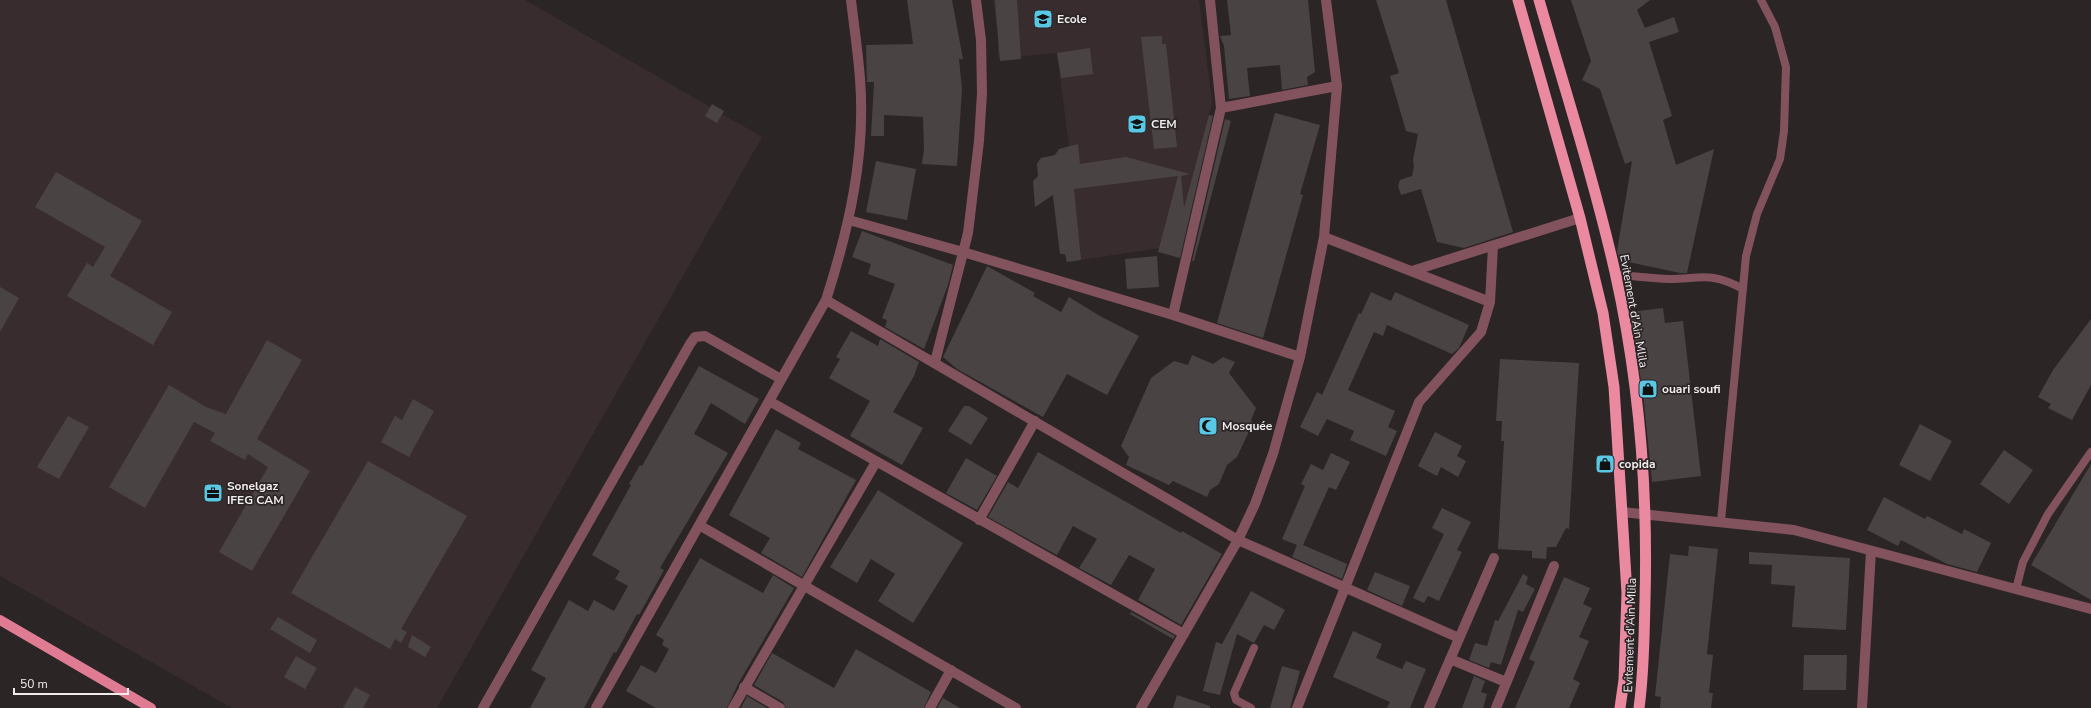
<svg xmlns="http://www.w3.org/2000/svg" width="2091" height="708" font-family="'Nunito Sans',sans-serif">
<style>
.built{fill:#392c2e}
.building{fill:#4a4344}
.lines{fill:none;stroke-linecap:round;stroke-linejoin:round}
.service{stroke:#83535d;stroke-width:8}
.minor{stroke:#83535d;stroke-width:10}
.primary{stroke:#df7c93;stroke-width:10}
.trunk{stroke:#ea899f;stroke-width:11}
.labels{text-anchor:middle;dominant-baseline:central;stroke-width:3.5;stroke-linejoin:round;paint-order:stroke}
.poi-label{font-size:12px;font-weight:bold;fill:#f0eced;stroke:#2b2526;text-anchor:start}
.street-label{font-size:12px;fill:#f0eced;stroke:#2b2526}
</style>
<rect width="100%" height="100%" fill="#2b2526"/>
<path class="built" d="M0 0H525L762 137 437 708H232L0 576Z
M993 0H1199L1212 101 1180 245 1067 262 1065 254H1060L1052 192 1044 193 1043 202 1039 205 1035 202 1040 175 1037 164 1041 158H1052L1059 149 1069 146 1057 53 998 58V37Z"/>
<path class="building" d="M907 0H952L963 59H959L962 89 957 166 922 164 924 149 923 117 884 115V136H871L874 82H867L866 45 913 44Z
M995 0H1017L1021 59 1000 61Z
M1227 0H1308L1315 72 1307 77 1308 85 1282 90 1280 65 1247 68 1250 96 1229 99 1224 46 1220 36 1231 35Z
M1376 0H1446L1513 232 1464 248 1437 242 1421 189 1401 195 1398 186 1400 180 1412 176 1414 166 1413 160 1418 134 1406 131 1390 76 1399 73Z
M1571 0H1650L1637 10 1645 28 1674 17 1679 32 1649 42 1672 116 1663 120 1676 165 1714 149 1687 273H1680L1619 260 1617 251 1632 161 1625 164 1600 89 1582 80 1591 61Z
M1162 36V44H1166L1177 147 1154 149 1141 37Z
M1090 48 1093 74 1061 78 1057 53Z
M712 104 724 111 717 123 705 116Z
M1275 113 1320 125 1300 194 1303 195 1263 338 1217 323Z
M1209 115 1213 116 1180 258 1158 252 1178 176 1074 189 1081 260 1067 262 1065 254H1060L1053 195 1035 207 1033 181 1038 176 1037 164 1041 158 1055 155 1059 149 1078 144 1080 164 1126 157 1190 174 1181 176 1184 208Z
M1225 119 1231 121 1194 261H1192Z
M876 161 916 169 907 220 866 212Z
M56 172 142 221 110 276 172 312 153 345 67 296 87 263 93 267 105 247 35 207Z
M862 231 953 265 948 285 924 349 885 327 887 320 882 318 895 284 868 274 871 264 852 257Z
M1157 256 1159 287 1127 289 1125 259Z
M987 266 1035 293 1033 296 1061 312 1069 297 1100 316 1139 336 1107 395 1067 374 1043 417 957 369 943 357Z
M0 287 19 298 0 332Z
M1371 292 1391 301 1395 292 1469 325 1459 348 1452 354 1387 325 1383 336 1374 332 1348 390 1395 411 1388 427 1397 431 1386 456 1350 440 1354 431 1327 419 1318 436 1300 427 1317 392 1322 395 1359 313 1361 314Z
M1663 308 1665 323 1683 321 1701 476 1652 482 1643 393 1630 312Z
M2091 319V385L2072 420 2048 408 2051 404 2038 397 2053 370Z
M851 331 878 346 880 339 919 362 914 376 893 412 923 428 902 465 850 436 870 401 829 378 840 359 836 357Z
M267 340 302 360 257 439 310 471 252 571 219 552 268 467 248 454 245 460 210 441 215 433 194 422 145 508 109 487 169 385 206 407 226 414Z
M1192 355 1213 364 1223 357 1235 362 1229 373 1256 408 1251 420 1253 423 1237 457 1227 465 1219 484 1210 490 1207 497 1173 481 1169 485 1126 465 1129 457 1121 446 1151 378 1174 361 1188 365Z
M1500 359 1579 363 1569 529 1566 528 1556 547H1547L1546 559 1532 558V551L1498 549 1504 441H1501L1502 421H1496Z
M699 366 759 399 745 424 711 403 694 434 728 453 660 568 664 570 639 615 637 614 616 653 614 652 584 708H530L546 678 531 670 569 600 588 611 594 600 614 611 628 586 615 579 620 571 592 555 631 485 629 484 640 465 642 466Z
M413 399 434 411 409 457 381 442 395 416 402 420Z
M964 406H969L988 418 971 445 948 431Z
M68 416 89 427 59 479 37 467Z
M1920 424 1952 441 1930 481 1899 465Z
M776 429 801 443 798 449 856 480 802 577 761 553 770 538 729 515Z
M1435 432 1462 446 1457 456 1466 461 1458 477 1441 467 1437 476 1418 466Z
M2004 450 2033 470 2009 504 1980 484Z
M1038 452 1181 533 1182 531 1222 554 1181 625 1138 600 1155 569 1129 555 1111 585 1079 568 1097 539 1073 526 1057 555 988 517 1008 482 1018 488Z
M1331 453 1350 462 1336 490 1329 487 1303 545 1347 564 1342 579 1292 557 1297 545 1282 539 1305 486 1301 484 1311 464 1323 470Z
M966 458 997 476 977 510 946 493Z
M368 461 467 516 401 629 407 632 401 643 395 639 390 649 291 593Z
M2091 464V600L2031 565Z
M878 490 963 543 913 623 878 601 895 574 871 559 857 583 830 567Z
M1884 497 1925 519 1927 516 1962 534 1964 529 1991 543 1977 572 1947 564 1901 540 1898 546 1867 530Z
M1442 508 1471 522 1457 550 1462 552 1439 601 1428 596 1424 603 1413 598 1444 534 1432 528Z
M1689 546 1718 549 1707 654 1713 655 1709 693H1713L1711 708H1660L1661 697 1655 696 1670 554 1688 556Z
M1749 552 1850 558 1846 630 1792 627 1795 586 1771 584 1772 565 1749 564Z
M700 558 763 593 773 575 794 588 738 684 727 708H656L626 691 641 665 656 673 669 649 662 645 664 640 656 635Z
M1375 572 1410 586 1402 606 1367 590Z
M1523 574 1528 577 1526 584 1535 589 1523 612 1518 610 1501 665 1491 662 1489 668 1469 660 1475 643 1487 646 1495 620 1498 621Z
M1564 577 1590 588 1583 604 1592 608 1579 637 1589 641 1573 679 1580 683 1569 708H1515L1535 662 1529 659Z
M1251 591 1285 610 1274 630 1264 625 1254 643 1237 634 1220 695 1203 691 1216 642 1222 644Z
M1131 612 1175 636 1173 639 1130 614Z
M278 617 317 640 310 653 270 629Z
M1353 631 1382 644 1376 658 1402 669 1406 661 1426 669 1410 708H1387L1390 702 1333 677Z
M412 635 431 647 425 657 408 647Z
M856 649 931 692 924 708H786L783 702 754 685 772 653 834 688Z
M1804 655H1847L1846 690H1803Z
M296 656 317 668 305 689 284 677Z
M1282 666 1300 671 1290 708H1270Z
M1474 676 1485 681 1481 692 1487 694 1483 708H1462Z
M355 687 370 695 363 708H343Z
M1177 695 1210 706V708H1173Z
M747 696 767 708H741Z
M943 698 960 708H937Z"/>
<g class="lines">
<path class="service" d="M1615 275C1633 276 1650 278 1668 279 1701 279 1710 271 1743 289
M1721 521 1746 256 1757 214 1780 159 1784 131 1786 67 1775 27 1761 0
M2016 589 2023 562 2048 514 2091 452
M1251 708 1236 700 1234 693 1254 648"/>
<path class="minor" d="M1210 0 1221 108
M849 220 963 252 1173 315 1300 357
M1324 237 1490 302
M1412 271 1580 218
M826 300 1238 540 1459 638
M1173 315 1221 108 1337 86
M935 362 968 233 979 141 982 93 981 40 976 0
M769 401 1184 634
M1622 512 1794 530 2091 609
M979 520 1035 421
M699 525 1016 708
M1450 659 1506 682
M744 687 780 708
M483 708 690 344 695 337 705 336 781 379
M596 708 826 300C849 228 866 155 860 79 858 52 854 26 851 0
M733 708 876 462
M930 708 951 670
M1141 708 1238 540 1255 504 1273 454 1300 357 1324 237 1337 86 1326 0
M1297 708 1419 402 1481 332 1490 302 1493 246
M1429 708 1494 558
M1496 708 1554 566
M1862 708 1871 551"/>
<path class="primary" d="M0 620 151 708"/>
<path class="trunk" d="M1518 0 1580 218 1603 313 1614 387 1627 593 1624 680 1620 708
M1539 0C1565 90 1594 180 1615 272 1639 379 1648 490 1645 600 1644 636 1644 672 1639 708"/>
</g>
<defs>
<symbol id="school-square" viewBox="-11 -11 22 22"><rect x="-9" y="-9" width="18" height="18" rx="4" fill="#59c8e4" stroke="#2b2526"/><path d="M0-5L7-2L0 1L-7-2ZM-4 1L0 2.5L4 1V4Q0 6-4 4Z" fill="#111"/></symbol>
<symbol id="shop-square" viewBox="-11 -11 22 22"><rect x="-9" y="-9" width="18" height="18" rx="4" fill="#59c8e4" stroke="#2b2526"/><path d="M-5-2.5h2.3a2.7 3.5 0 0 1 5.4 0H5L5.5 6h-11ZM-1.5-2.5h3a1.5 2.3 0 0 0-3 0Z" fill="#111"/></symbol>
<symbol id="mosque-square" viewBox="-11 -11 22 22"><rect x="-9" y="-9" width="18" height="18" rx="4" fill="#59c8e4" stroke="#2b2526"/><path d="M3.5-4.9A6 6 0 1 0 3.5 4.9A5 5 0 1 1 3.5-4.9Z" fill="#111"/></symbol>
<symbol id="office-square" viewBox="-11 -11 22 22"><rect x="-9" y="-9" width="18" height="18" rx="4" fill="#59c8e4" stroke="#2b2526"/><path d="M-6-3h4V-5.5h4V-3h4V5H-6ZM-1-4.5V-3h2v-1.5ZM-6 0V1H6V0Z" fill="#111"/></symbol>
</defs>
<g fill-rule="evenodd">
<use href="#school-square" x="1032" y="8" width="22" height="22"/>
<use href="#school-square" x="1126" y="113" width="22" height="22"/>
<use href="#shop-square" x="1637" y="378" width="22" height="22"/>
<use href="#mosque-square" x="1197" y="415" width="22" height="22"/>
<use href="#shop-square" x="1594" y="453" width="22" height="22"/>
<use href="#office-square" x="202" y="482" width="22" height="22"/>
</g>
<g class="labels">
<g class="poi-label">
<text x="1057" y="19">Ecole</text>
<text x="1151" y="124">CEM</text>
<text x="1662" y="389">ouari soufi</text>
<text x="1222" y="426">Mosquée</text>
<text x="1619" y="464">copida</text>
<text x="227" y="486">Sonelgaz<tspan x="227" dy="14">IFEG CAM</tspan></text>
</g>
<g class="street-label">
<text transform="translate(1634 311) rotate(80)">Evitement d'Ain Mlila</text>
<text transform="translate(1630 635) rotate(-88)">Evitement d'Ain Mlila</text>
</g>
</g>
<path d="M14 688v6h114v-6" fill="none" stroke="#f0eced" stroke-width="2"/>
<text x="20" y="688" font-size="12" fill="#f0eced" stroke="#2b2526" stroke-width="3" paint-order="stroke">50 m</text>
</svg>
